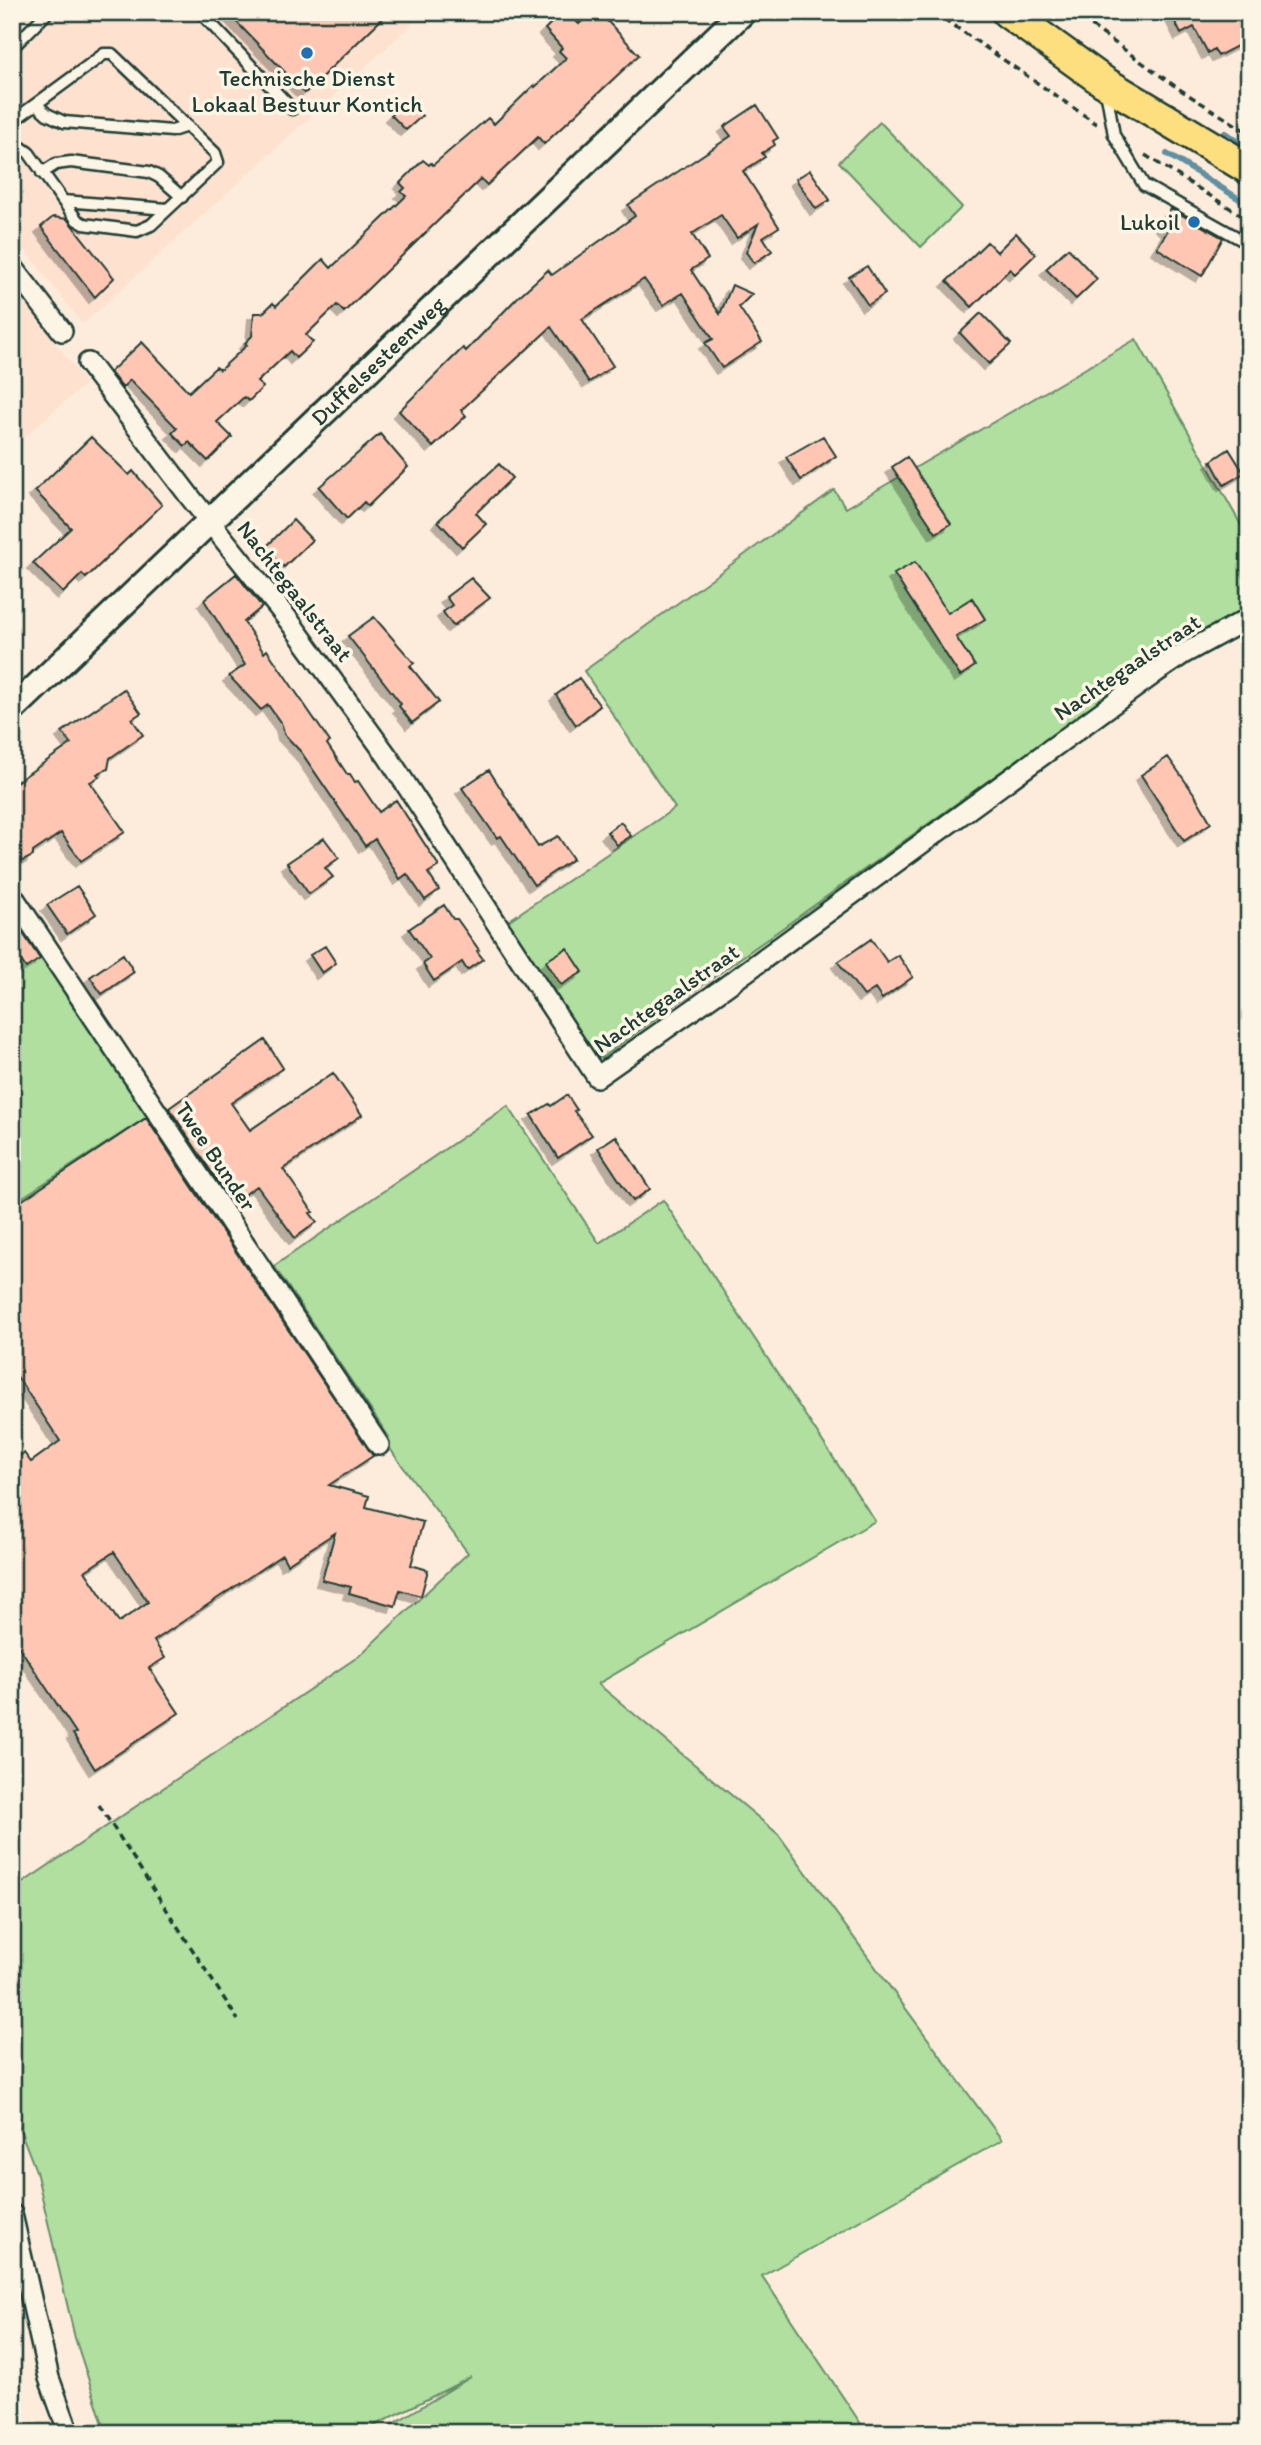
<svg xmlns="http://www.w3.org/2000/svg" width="1261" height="2445" font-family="Itim,sans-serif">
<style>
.built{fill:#fee1cf}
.green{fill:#b0df9f;stroke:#688e6a;stroke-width:2}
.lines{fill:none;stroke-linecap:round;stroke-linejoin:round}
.stream{stroke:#6090a2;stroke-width:6}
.building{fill:#ffc7b3;stroke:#1f3d34;stroke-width:2;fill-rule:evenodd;filter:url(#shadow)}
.service-casing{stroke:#1f3d34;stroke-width:15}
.minor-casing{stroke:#1f3d34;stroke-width:24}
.tertiary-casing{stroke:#1f3d34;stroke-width:30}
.primary-casing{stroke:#1f3d34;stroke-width:35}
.path{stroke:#1f3d34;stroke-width:3.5;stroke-dasharray:7 5;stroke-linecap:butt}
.service{stroke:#fcf5e5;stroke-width:10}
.minor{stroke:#fcf5e5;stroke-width:19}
.tertiary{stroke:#fcf5e5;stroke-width:24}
.primary{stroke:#fedf80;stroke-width:30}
.poi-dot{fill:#1f6fb2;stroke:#fcf5e5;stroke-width:2.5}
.labels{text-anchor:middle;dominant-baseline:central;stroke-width:7;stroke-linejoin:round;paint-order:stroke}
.poi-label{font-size:23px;fill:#1f3d34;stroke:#fcf5e5}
.street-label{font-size:23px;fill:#1f3d34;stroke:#fcf5e5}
</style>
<defs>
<filter id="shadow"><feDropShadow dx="-6" dy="6" stdDeviation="0" flood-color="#0004"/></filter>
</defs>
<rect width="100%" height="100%" fill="#fdecdb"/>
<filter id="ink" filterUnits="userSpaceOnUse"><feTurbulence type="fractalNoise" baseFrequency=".0143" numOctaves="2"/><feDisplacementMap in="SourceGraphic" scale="14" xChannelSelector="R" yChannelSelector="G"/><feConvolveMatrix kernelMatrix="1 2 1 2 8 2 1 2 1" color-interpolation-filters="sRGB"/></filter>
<g filter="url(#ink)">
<path class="built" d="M12 12H425L83 324 12 233Z
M12 286 86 383 12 448Z"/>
<path class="green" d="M880 122 962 207 921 247 839 162Z
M1136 339 1249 539V609L1143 670 601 1058 596 1056 508 921 675 808 584 671 834 490 846 508Z
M40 951 150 1115 12 1204V970Z
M508 1106 599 1243 663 1200 875 1521 598 1684 778 1834 1002 2140 762 2276 867 2433H378L471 2377 360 2433H106L75 2338 36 2171 12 2109V1890L359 1656 468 1553 395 1456 385 1441 389 1437 274 1266Z"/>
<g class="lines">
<path class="stream" d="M1225 133 1249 148
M1167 154 1249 205"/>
</g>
<path class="building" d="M227 12H389L305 93Z
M562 12H567L579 24 591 12H599L639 55 544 144 538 137 487 185 481 179 344 312 337 305 306 335 313 342 296 358 290 351 257 382 263 387 249 401 244 397 217 422 232 437 208 461 189 442 185 446 172 433 177 428 130 380 122 388 121 386 110 372 142 342 189 392 216 367 220 370 247 345 245 343 252 336 254 313H263L273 303 276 306 323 259 331 268 406 196 401 192 405 188 400 183 423 160 429 165 431 163 433 165 488 118 494 124 534 85 535 87 566 58 559 51 562 48 545 29Z
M1170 12H1249V40L1218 56 1214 49 1208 53 1194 27 1181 34Z
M407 99 422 116 406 130 391 115Z
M757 105 778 138 773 141 775 145 762 153 765 157 743 171 779 227 763 237 772 251 754 263 746 252 758 224 737 238 721 215 692 234 708 259 691 270 720 314 732 285 752 294 739 307 762 342 722 368 705 343 713 339 683 293 663 305 644 279 582 319 613 366 589 382 551 327 461 410 466 416 433 447 399 411 463 348 466 351 518 297 548 270 552 275 635 216 628 205 731 136 724 127Z
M810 170 830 200 816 209 796 179Z
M1171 209 1223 238 1202 276 1157 248 1168 230 1161 225Z
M53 217 67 219 114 278 95 297 41 227Z
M1016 233 1036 254 1015 274 1010 269 972 307 947 281 987 242 997 252Z
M1068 248 1097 279 1076 299 1046 269Z
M867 266 885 294 868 305 849 277Z
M981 313 1011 344 989 364 960 333Z
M380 434 408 467 368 506 364 502 347 519 319 487Z
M823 436 836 456 801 480 786 457Z
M91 437 129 475 133 471 162 505 86 578 82 574 63 593 33 563 71 528 35 491Z
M1229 449 1244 473 1224 485 1211 461Z
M907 457 951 524 936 533 892 467Z
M499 464 512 478 476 513 486 524 462 547 438 521Z
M293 520 312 540 284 567 265 548Z
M915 562 948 613 972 598 985 619 956 637 975 666 960 676 894 574Z
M236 574 262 607 244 622 264 653 267 650 330 742 327 744 347 774H350L355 782 358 781 379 812 396 800 439 866 428 873 439 890 425 900 407 874 400 879 375 839 365 846 301 752 284 734 282 725 268 705 261 710 229 676 245 665 204 600Z
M471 578 490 598 453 626 443 612 452 605 446 597Z
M374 617 414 663 410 666 439 702 412 723 399 706 401 704 348 636Z
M579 678 600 706 576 725 556 695Z
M124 689 141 713 132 719 143 735 110 758 108 769 97 774 99 777 90 782 125 832 81 861 61 833 33 852V856L23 861 12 857V785L71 744 62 732Z
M1168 757 1195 795 1211 823 1184 841 1141 775Z
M489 770 538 847 558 836 573 859 534 885 501 836 497 838 462 788Z
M621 822 631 836 617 845 607 832Z
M324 838 339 858 325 868 333 877 309 894 287 863Z
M77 886 96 914 67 934 47 905Z
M444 905 453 919H457L479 950 477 951 483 959 467 970 462 962 434 981 423 964 430 959 409 929Z
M12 917 40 959 26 968 12 947Z
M871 939 887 962 898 955 913 977 882 999 875 989 864 996 838 962Z
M325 946 336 963 322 973 310 955Z
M567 948 583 972 561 985 546 961Z
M123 954 134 972 102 994 90 977Z
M265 1040 283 1068 231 1103 250 1130 333 1073 362 1115 283 1169 313 1212 310 1213 317 1222 295 1238 257 1186 232 1203 169 1108Z
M567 1095 577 1110 574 1111 592 1135 558 1158 531 1115 549 1104 551 1106Z
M146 1118 373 1456 329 1485 369 1496 366 1507 423 1522 411 1565 428 1570 421 1596 400 1590 395 1606 349 1593 351 1587 322 1580 335 1533 287 1564 282 1555 154 1641 165 1658 149 1668 179 1713 95 1769 73 1734 76 1733 12 1636V1461L24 1453 31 1462 60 1441 12 1369V1207ZM114 1552 148 1602 119 1622 85 1571Z
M616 1136 650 1189 633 1201 598 1148Z"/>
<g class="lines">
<defs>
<path id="service" d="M200 12 292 109
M12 48 48 12
M1106 90 1114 135 1144 185 1242 240 1249 237
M36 104 47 114 64 122 172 131 187 126
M12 118H17L104 54H112L215 153 218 162 151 225 137 231 84 224 77 220 63 201 29 153 12 141
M12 133 17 118
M42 173 56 164 71 162 149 172 159 177 182 197
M63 201 168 209"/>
<path id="minor" d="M12 266 62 331
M88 363 190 497 290 622 388 757 597 1077 725 987 1155 673 1183 654 1249 618
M12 895 379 1445
M12 2214 49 2378 69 2433"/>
<g id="tertiary">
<path id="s1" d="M12 710 743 12"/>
</g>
<path id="primary" d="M1007 12 1104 82 1249 169"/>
</defs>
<use href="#service" class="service-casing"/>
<use href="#minor" class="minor-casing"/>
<use href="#tertiary" class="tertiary-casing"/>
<use href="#primary" class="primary-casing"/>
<path class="path" d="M934 12 1097 124
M1072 12 1179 89 1249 133
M1145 155 1249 220
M99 1805 238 2020"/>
<use href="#service" class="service"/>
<use href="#minor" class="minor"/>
<use href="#tertiary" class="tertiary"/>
<use href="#primary" class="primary"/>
</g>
</g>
<g class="poi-dot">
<circle cx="307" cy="53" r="7"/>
<circle cx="1194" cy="222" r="7"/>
</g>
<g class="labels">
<g class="poi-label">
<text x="307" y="78">Technische Dienst<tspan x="307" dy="26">Lokaal Bestuur Kontich</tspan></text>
<text x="1180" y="222" text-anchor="end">Lukoil</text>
</g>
<g class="street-label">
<text stroke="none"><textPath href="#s1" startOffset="506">Duffelsesteenweg</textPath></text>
<text transform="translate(295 591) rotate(52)">Nachtegaalstraat</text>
<text transform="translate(1127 667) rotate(-34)">Nachtegaalstraat</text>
<text transform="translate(666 998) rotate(-35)">Nachtegaalstraat</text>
<text transform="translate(216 1156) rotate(56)">Twee Bunder</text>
</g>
</g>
<rect width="1261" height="2445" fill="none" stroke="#fcf5e5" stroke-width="42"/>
<rect x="21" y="21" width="1219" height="2403" fill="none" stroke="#1f3d34" stroke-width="2.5" filter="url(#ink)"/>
</svg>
